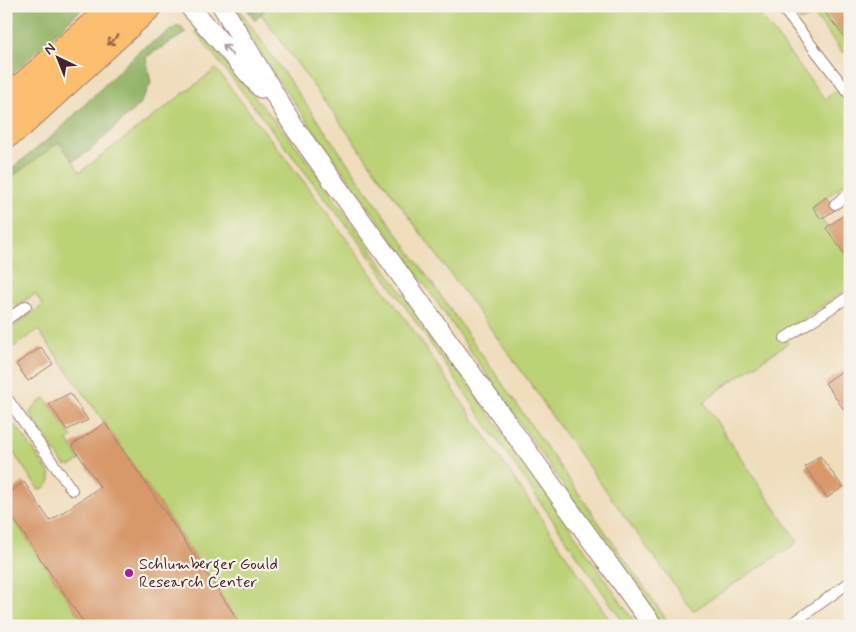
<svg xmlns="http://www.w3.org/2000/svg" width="856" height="632" font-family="Mynerve,sans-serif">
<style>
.green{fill:#bbd276;stroke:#827850}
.forest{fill:#94b467;stroke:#6f6a49}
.building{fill:#d7986b}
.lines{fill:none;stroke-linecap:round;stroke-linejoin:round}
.lane-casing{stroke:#9c7e74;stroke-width:12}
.street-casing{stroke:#9c7e74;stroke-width:21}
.primary-casing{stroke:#9c7e74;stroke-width:30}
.lane{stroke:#fff;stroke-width:10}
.street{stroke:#fff;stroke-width:19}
.primary{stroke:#fbbd6e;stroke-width:28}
.oneway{stroke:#9a6649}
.oneway2{stroke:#ae9aa0}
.poi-dot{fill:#b5179e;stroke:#f7f3e8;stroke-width:2}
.labels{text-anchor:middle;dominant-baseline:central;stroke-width:4.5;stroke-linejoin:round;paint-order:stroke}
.poi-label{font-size:16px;fill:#4a1f2b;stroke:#f7f3e8;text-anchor:start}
</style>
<rect width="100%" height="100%" fill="#f7f3e8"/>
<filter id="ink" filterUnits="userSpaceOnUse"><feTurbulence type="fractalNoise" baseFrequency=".02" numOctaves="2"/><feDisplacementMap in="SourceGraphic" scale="10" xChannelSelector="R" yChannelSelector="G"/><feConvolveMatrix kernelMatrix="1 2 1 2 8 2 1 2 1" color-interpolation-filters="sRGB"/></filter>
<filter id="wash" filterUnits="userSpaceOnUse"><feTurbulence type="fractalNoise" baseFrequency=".0096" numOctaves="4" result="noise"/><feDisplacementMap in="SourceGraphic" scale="20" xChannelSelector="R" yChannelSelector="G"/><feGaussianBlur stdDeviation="1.12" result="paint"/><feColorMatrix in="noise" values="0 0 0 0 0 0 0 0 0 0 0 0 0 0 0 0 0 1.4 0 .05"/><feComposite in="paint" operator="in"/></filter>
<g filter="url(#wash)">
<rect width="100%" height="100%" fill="#efddbc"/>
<path class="green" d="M230 6H237L453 313 671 626H660L430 292 277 79Z
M268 6H753L825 99 838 90 850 108V180L813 207 850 261V287L782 333 788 343 723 387 704 403 798 542 693 611 549 412 536 391 261 14Z
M799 6H820L850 44V48L843 53 814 15 800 21 795 15V9Z
M197 29 298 148 540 484 637 626H626L368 253 195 31Z
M216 69 304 182 407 321 614 626H242L105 423 38 330 6 352V332L43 305 35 294 18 305 13 304 6 295V287L12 283 6 274V179L60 142 80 172Z
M45 398 72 437 68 441 80 460 71 466 64 465 30 414 34 406Z
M13 425 18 428 50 474C51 484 47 486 39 490L6 442V430Z
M6 508 86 626H6Z"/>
<path class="forest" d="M7 6H85L6 80Z
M245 6H268L255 21Z
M179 25 186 33 146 57 151 83 139 105 89 151 73 161 59 142 6 181V173L57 132 139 51Z"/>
<g id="blocks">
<path class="building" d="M825 6H850V44L822 9Z
M826 197 835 210 821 219 813 207Z
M850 210V254L846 256 826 228Z
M41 347 53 364 28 381 16 364Z
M845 369 850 376V418L825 383Z
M70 393 88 420 67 430 49 404Z
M105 423 242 626H86L6 508V494L24 482 50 521 100 487 72 445Z
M820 456 843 487 827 498 805 467Z"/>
</g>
</g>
<g filter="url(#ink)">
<use href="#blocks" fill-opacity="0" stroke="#9c7e74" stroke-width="1"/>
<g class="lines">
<defs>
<path id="lane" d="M781 6 850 95
M835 204 850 193
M6 320 26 306
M785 338 850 296
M6 397 72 490
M789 626 850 582"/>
<path id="street" d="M189 6 261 88
M222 6 294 127 653 626"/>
<path id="primary" d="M6 101 116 6
M6 134 20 124 148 6"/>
</defs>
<use href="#lane" class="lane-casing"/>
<use href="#street" class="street-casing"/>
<use href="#primary" class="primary-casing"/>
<use href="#lane" class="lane"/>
<use href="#street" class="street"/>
<use href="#primary" class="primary"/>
</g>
<defs><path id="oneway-shaft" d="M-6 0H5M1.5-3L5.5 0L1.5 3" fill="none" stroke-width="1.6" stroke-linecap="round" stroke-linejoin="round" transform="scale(1.25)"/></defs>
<use class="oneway" href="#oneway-shaft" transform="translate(113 40) rotate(138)"/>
<use class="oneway2" href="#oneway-shaft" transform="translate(228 50) rotate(-131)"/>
</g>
<circle class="poi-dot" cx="129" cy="573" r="5"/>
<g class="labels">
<g class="poi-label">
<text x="139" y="564">Schlumberger Gould<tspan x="139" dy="18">Research Center</tspan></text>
</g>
</g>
<rect width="856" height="632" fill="none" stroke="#f7f3e8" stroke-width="25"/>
<g transform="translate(58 58) rotate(317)" stroke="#f7f3e8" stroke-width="4" paint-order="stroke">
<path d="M0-4L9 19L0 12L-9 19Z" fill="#4a1f2b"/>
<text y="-8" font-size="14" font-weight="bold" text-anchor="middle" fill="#4a1f2b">N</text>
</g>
</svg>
